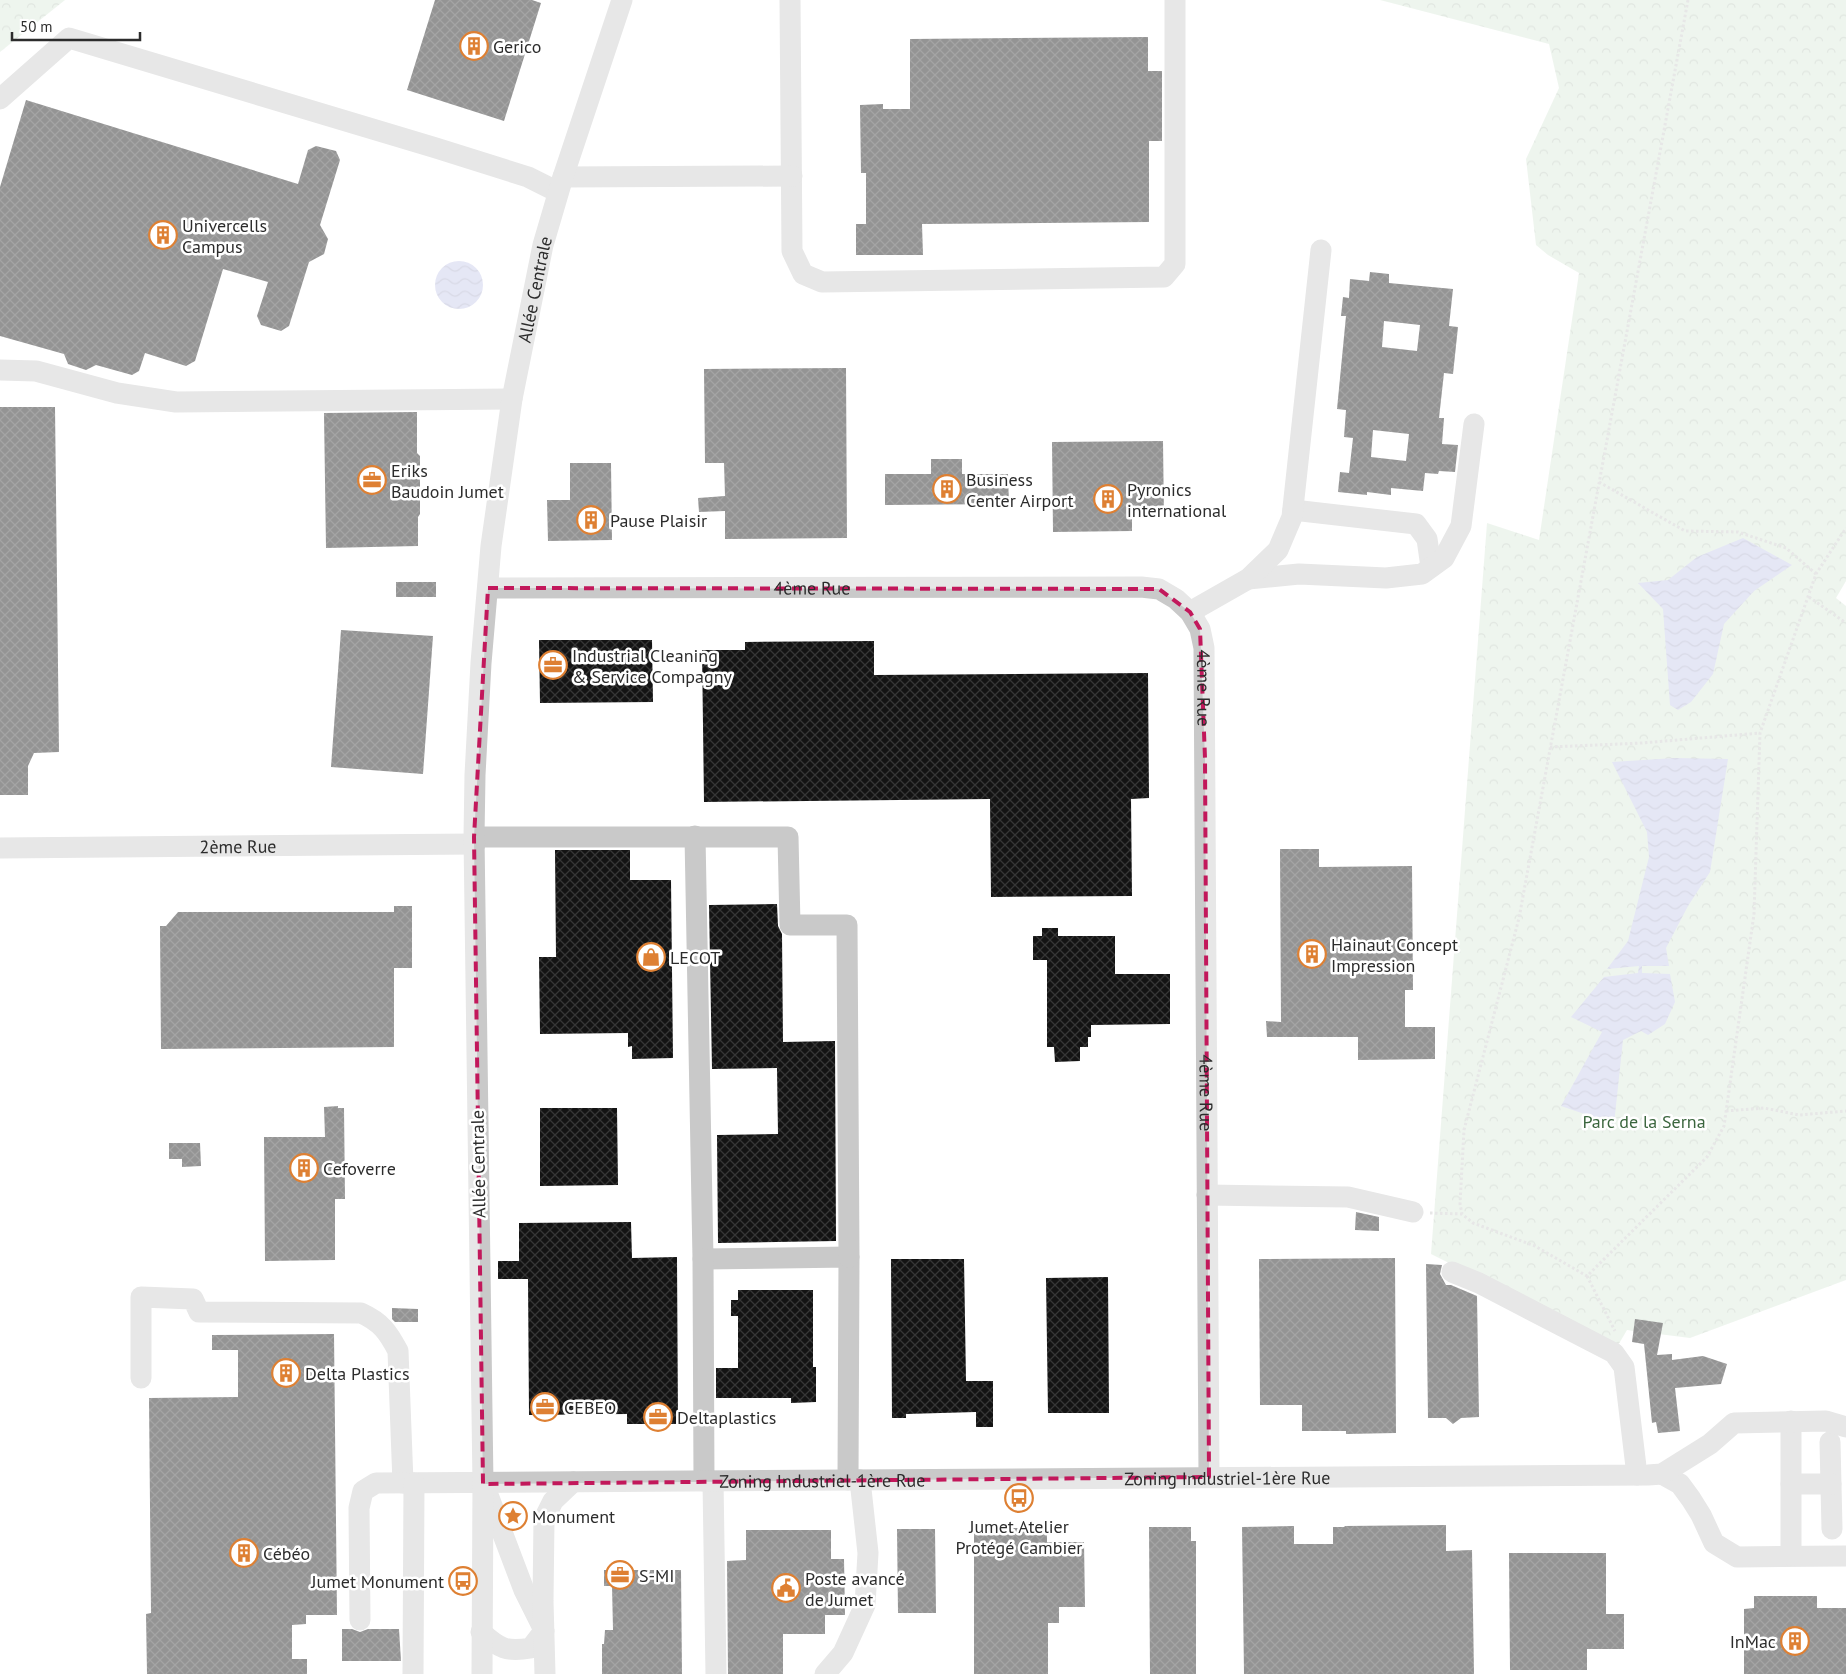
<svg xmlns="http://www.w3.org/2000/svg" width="1846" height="1674" font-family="'PT Sans',sans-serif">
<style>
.forest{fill:url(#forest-crowns)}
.water{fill:url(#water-waves)}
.building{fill:url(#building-cross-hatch);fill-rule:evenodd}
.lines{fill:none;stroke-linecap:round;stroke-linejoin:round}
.path{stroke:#c9c9c9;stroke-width:3;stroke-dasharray:2.5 2.5;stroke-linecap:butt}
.minor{stroke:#c9c9c9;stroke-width:21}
.marked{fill:none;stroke:#c2185b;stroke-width:4;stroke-dasharray:10 6;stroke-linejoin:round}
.labels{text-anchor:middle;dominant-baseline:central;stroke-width:5;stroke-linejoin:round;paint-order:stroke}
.poi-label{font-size:18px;fill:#2c2c2c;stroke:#fff;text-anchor:start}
.street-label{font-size:18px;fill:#2c2c2c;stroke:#fff}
.park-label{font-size:18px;fill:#3b663e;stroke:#fff}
</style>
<defs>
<pattern id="forest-crowns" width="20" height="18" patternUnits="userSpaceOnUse" patternTransform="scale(1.25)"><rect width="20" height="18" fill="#dae9da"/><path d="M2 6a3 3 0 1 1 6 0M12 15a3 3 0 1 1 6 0" fill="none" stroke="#bbc8bb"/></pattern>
<pattern id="water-waves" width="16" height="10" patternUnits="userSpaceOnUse" patternTransform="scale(1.25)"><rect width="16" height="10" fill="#c6c9e9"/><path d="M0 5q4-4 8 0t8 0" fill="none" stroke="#aaadc8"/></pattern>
<pattern id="building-cross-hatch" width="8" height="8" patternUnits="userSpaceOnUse" patternTransform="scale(1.25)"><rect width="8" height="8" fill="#131313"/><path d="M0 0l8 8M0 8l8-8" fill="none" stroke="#363636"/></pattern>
</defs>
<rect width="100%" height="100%" fill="#fff"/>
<path class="forest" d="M0 0H65L0 52Z
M1380 0H1846V581L1836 598 1846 606V1280L1690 1338 1627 1330 1617 1347 1431 1254 1487 523 1539 540 1579 273 1548 255 1536 245 1526 159 1559 88 1549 44Z"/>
<path class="water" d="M435 285a24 24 0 1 1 48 0a24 24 0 1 1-48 0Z
M1743 538 1792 565 1754 591 1724 624 1713 674 1691 702 1678 710 1670 705 1663 609 1638 583 1668 580 1697 557Z
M1675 758 1728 759 1710 872 1688 906 1666 948 1669 966H1642V973L1670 974 1675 1002 1665 1024 1648 1035 1641 1031 1623 1040 1614 1124 1561 1106 1602 1032 1571 1017 1604 977 1638 973 1639 966 1607 969 1628 941 1649 857 1647 832 1612 762Z"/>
<path class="building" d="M435 0H532L541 3 504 121 407 90Z
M1148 37V71H1162V141H1149V222L922 224 923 255H856V224H866V173H861L860 105 883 104V109H910V39Z
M26 100 298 184 308 150 316 146 336 151 340 160 320 225 328 239 324 254 309 262 289 326 281 331 261 325 257 316 268 282 223 269 195 361 186 366 145 353 139 371 132 375 96 365 86 370 68 364 64 354 0 336V187Z
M1370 272 1389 274V283L1453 289 1449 326 1458 327 1453 374 1444 373 1439 418H1444L1442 444 1458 445 1455 472 1439 471 1438 474 1425 473 1423 491 1391 488V495L1367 492V495L1338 492 1340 472 1349 473 1353 438 1344 437 1346 410 1337 409 1346 316H1341L1343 297 1349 298 1350 279 1369 281ZM1384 321 1420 325 1417 351 1382 347ZM1373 430 1409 434 1406 461 1371 457Z
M846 368 847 538 725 539V511L699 512 698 498 725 496 724 463H705L704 369Z
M0 407H55L59 752 34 753 28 766V795H0Z
M417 412V453L420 456V514L418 517V546L326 548 324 413Z
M1163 441 1164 518H1132V531L1053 532 1052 442Z
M931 459H962V474H1008L1009 504 885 505V474H931Z
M570 463H611L612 540 548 541 547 500H570Z
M396 582H436V597H396Z
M341 630 433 636 423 774 331 767Z
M539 640H652L653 702 540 703Z
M874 641V675L1148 673 1149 798 1131 799 1132 896 991 897 990 799 704 802 702 650H745V642Z
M1280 849H1319V867L1412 866 1413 990H1405V1027H1435V1059L1358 1060V1037H1267L1266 1021 1281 1022Z
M555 850H630V880H671L673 1058 632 1059V1046L628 1047V1033L540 1034 539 957H556Z
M777 904 778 926 782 934 783 1042 835 1041 836 1241 718 1243 717 1135 778 1134 777 1068 712 1069 709 905Z
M394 906H412V968H394V1047L161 1049 160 926H166L178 912H394Z
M1042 928H1058V936H1115V974H1170V1024L1091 1025V1037H1088V1047H1080V1061L1055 1062 1054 1047H1047V960H1033V936H1042Z
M338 1106V1108H344L345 1199H335V1260L265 1261 264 1137H325L324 1107Z
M540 1108H617L618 1185 540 1186Z
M169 1143H200L201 1166 182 1167V1159H169Z
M1356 1212 1379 1217V1231L1355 1230Z
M631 1222 632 1258 677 1257 678 1424H627V1414L529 1415 528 1279H498V1261H519V1223Z
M1395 1258 1396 1433 1346 1434V1431H1302V1405H1260L1259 1259Z
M891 1259H964L966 1381H993V1427H976V1412L906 1414V1418H892Z
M1426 1264 1442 1265 1440 1274 1446 1285H1451L1477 1296 1479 1417 1461 1418 1453 1424 1446 1418H1428Z
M1108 1277 1109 1413H1048L1046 1278Z
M738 1290H813V1367H816V1402L791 1403V1398H716V1368H738V1316H731V1300H738Z
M392 1308 418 1309V1322H395L392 1319Z
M1635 1319 1663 1323 1657 1355 1672 1354V1360L1703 1356 1727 1364 1721 1384 1675 1388 1680 1431 1658 1433 1656 1422 1652 1423 1644 1344 1632 1342Z
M334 1334 337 1615H306V1624L292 1625V1659H307V1674H147L146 1614 151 1613 149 1398 238 1397V1350H212V1335Z
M1446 1525V1551L1472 1550 1474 1674H1244L1242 1527 1294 1526V1544H1333V1527H1345L1344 1526Z
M1149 1527H1191V1541H1196V1674H1150Z
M974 1528H1047V1542H1084L1085 1607H1059V1623H1048V1674H974Z
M897 1529H935L936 1613H898Z
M746 1530H831V1559H844L845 1615H825V1634H783V1674H728L727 1561 746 1560Z
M1509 1553H1606V1614H1624V1649H1587V1670H1510Z
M604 1570H681L682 1674H602V1644H604L605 1630H613L612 1586H604Z
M1754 1596H1817V1608H1846V1674H1744V1609L1754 1608Z
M342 1629H352L360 1632 368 1629H399L401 1661H342Z"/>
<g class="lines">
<path class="path" d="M1688 0 1519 918 1464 1130 1460 1204 1462 1214 1473 1223 1535 1246 1587 1276 1707 1157 1724 1126 1754 914 1760 733 1816 574 1846 528
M1599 482 1685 531 1738 532 1786 548 1816 574
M1809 597 1846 623
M1550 747 1642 743 1760 733
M1726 1111 1764 1108 1799 1115 1846 1111
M1430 1213 1462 1214
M1587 1276 1615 1331"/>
<g class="minor">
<path d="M790 0 792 251 803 274 822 282 1164 277 1175 264V0"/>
<path d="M0 99 69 38 436 148 528 177 558 192"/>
<path d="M563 177 792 176"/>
<path d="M0 370 36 371 117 393 176 402 512 399"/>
<path d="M1293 510 1416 524 1427 539 1431 567"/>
<path d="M1248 579 1299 574 1386 578 1422 574 1444 558 1461 526 1474 424"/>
<path id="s1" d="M488 588 1141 587 1159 589 1176 599 1190 612 1200 629 1204 648 1209 1477"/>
<path d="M1190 612 1248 579 1278 550 1292 517 1321 250"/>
<path d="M695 836 703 1259 849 1257 848 1480"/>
<path d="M474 837H788L790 925H847L849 1257"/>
<path id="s2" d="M0 848 475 844"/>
<path d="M1207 1195 1348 1197 1413 1212"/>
<path d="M703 1259 704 1481"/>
<path d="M1452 1272 1479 1283 1614 1353 1624 1367 1637 1475"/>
<path d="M141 1378V1297L193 1299 199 1312 361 1313C381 1322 388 1332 398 1351L403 1483"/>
<path d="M1830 1442 1832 1529"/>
<path d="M1662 1474 1680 1484 1691 1499 1701 1515 1714 1543 1737 1557 1846 1556"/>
<path d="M713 1481 716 1674"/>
<path d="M1791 1484H1831"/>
<path d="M488 1495 524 1590 541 1624"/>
<path d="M1791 1555V1421"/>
<path id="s3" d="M360 1620 359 1508 363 1491 376 1483 1648 1475 1662 1474 1710 1444 1734 1423 1826 1421 1846 1427"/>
<path d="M481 1632C500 1649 506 1652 531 1648L544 1631"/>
<path d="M413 1674 414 1483"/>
<path id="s4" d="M482 1674 483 1484 474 837 475 775 481 663 491 546 512 399 543 245 563 177 622 0"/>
<path d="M545 1674 543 1601 544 1519 553 1501 573 1482"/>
<path d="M825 1674 843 1653 865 1605 868 1553 860 1480"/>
</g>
</g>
<path d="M0 0H1846V1674H0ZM488 588 1159 589 1190 612 1200 629 1205 758 1209 1477 483 1484 474 837Z" fill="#fff" fill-opacity=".55" fill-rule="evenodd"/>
<path class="marked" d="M488 588 1159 589 1190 612 1200 629 1205 758 1209 1477 483 1484 474 837Z"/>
<defs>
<symbol id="building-ring" viewBox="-11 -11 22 22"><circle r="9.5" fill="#fff" stroke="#de8033" stroke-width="1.5"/><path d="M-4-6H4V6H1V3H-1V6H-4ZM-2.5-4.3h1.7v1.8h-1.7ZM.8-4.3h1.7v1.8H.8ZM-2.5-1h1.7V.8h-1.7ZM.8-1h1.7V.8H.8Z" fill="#de8033"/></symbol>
<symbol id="office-ring" viewBox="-11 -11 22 22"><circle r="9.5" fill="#fff" stroke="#de8033" stroke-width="1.5"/><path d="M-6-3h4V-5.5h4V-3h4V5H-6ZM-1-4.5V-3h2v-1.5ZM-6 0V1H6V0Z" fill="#de8033"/></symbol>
<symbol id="shop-ring" viewBox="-11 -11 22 22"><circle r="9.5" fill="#fff" stroke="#de8033" stroke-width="1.5"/><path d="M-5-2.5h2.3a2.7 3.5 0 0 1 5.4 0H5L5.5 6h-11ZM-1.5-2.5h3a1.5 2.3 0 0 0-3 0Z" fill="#de8033"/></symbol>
<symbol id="bus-ring" viewBox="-11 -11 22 22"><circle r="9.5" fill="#fff" stroke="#de8033" stroke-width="1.5"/><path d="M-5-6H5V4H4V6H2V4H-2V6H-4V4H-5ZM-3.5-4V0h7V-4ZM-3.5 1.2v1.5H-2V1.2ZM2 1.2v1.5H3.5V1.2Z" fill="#de8033"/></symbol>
<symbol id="sight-ring" viewBox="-11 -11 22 22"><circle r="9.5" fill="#fff" stroke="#de8033" stroke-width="1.5"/><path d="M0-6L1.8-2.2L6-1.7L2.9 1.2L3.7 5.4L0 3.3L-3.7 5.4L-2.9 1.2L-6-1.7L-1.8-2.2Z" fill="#de8033"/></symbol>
<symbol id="civic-ring" viewBox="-11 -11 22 22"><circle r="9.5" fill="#fff" stroke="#de8033" stroke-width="1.5"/><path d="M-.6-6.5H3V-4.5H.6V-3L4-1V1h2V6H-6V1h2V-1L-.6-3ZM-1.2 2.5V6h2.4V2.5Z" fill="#de8033"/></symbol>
</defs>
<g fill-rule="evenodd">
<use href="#building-ring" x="458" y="30" width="32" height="32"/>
<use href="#building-ring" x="147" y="219" width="32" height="32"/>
<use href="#office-ring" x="356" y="464" width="32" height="32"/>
<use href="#building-ring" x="931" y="473" width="32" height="32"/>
<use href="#building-ring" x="1092" y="483" width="32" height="32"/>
<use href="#building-ring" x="575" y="504" width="32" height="32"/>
<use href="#office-ring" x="537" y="649" width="32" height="32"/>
<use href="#building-ring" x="1296" y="938" width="32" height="32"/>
<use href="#shop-ring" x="635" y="941" width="32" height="32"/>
<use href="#building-ring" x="288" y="1152" width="32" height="32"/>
<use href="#building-ring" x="270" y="1357" width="32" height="32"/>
<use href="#office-ring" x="529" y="1391" width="32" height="32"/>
<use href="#office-ring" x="642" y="1401" width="32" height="32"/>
<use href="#bus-ring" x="1003" y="1482" width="32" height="32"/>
<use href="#sight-ring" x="497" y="1500" width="32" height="32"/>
<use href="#building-ring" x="228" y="1537" width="32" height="32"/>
<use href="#office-ring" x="604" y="1559" width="32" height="32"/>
<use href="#bus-ring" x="447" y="1565" width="32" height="32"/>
<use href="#civic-ring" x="770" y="1572" width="32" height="32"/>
<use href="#building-ring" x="1779" y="1625" width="32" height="32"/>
</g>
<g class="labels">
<g class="poi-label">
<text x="493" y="46">Gerico</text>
<text x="182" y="225">Univercells<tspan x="182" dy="21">Campus</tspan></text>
<text x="391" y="470">Eriks<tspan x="391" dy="21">Baudoin Jumet</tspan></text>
<text x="966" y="479">Business<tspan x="966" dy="21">Center Airport</tspan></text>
<text x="1127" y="489">Pyronics<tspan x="1127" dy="21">international</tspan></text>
<text x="610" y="520">Pause Plaisir</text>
<text x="572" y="655">Industrial Cleaning<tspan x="572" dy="21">&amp; Service Compagny</tspan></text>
<text x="1331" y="944">Hainaut Concept<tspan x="1331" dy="21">Impression</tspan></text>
<text x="670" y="957">LECOT</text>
<text x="323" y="1168">Cefoverre</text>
<text x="305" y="1373">Delta Plastics</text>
<text x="564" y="1407">CEBEO</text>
<text x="677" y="1417">Deltaplastics</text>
<text x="532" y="1516">Monument</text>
<text x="1019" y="1526" text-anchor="middle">Jumet Atelier<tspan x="1019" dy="21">Protégé Cambier</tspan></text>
<text x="263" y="1553">Cébéo</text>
<text x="639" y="1575">S-MI</text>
<text x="805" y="1578">Poste avancé<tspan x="805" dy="21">de Jumet</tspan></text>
<text x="444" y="1581" text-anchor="end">Jumet Monument</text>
<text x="1776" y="1641" text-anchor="end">InMac</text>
</g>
<g class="street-label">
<text stroke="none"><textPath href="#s4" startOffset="1389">Allée Centrale</textPath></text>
<text stroke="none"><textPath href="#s1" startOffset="324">4ème Rue</textPath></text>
<text stroke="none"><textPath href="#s1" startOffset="789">4ème Rue</textPath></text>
<text stroke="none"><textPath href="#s2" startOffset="238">2ème Rue</textPath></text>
<text stroke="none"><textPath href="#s1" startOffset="1194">4ème Rue</textPath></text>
<text transform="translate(478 1164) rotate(-91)">Allée Centrale</text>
<text stroke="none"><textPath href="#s3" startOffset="996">Zoning Industriel-1ère Rue</textPath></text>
<text stroke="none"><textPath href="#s3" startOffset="591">Zoning Industriel-1ère Rue</textPath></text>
</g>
<g class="park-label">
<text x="1644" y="1121">Parc de la Serna</text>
</g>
</g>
<path d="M12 32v8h128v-8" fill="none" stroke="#2c2c2c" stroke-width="2.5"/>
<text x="20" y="32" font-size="15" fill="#2c2c2c" stroke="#ffffff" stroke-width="4" paint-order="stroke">50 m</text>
</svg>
